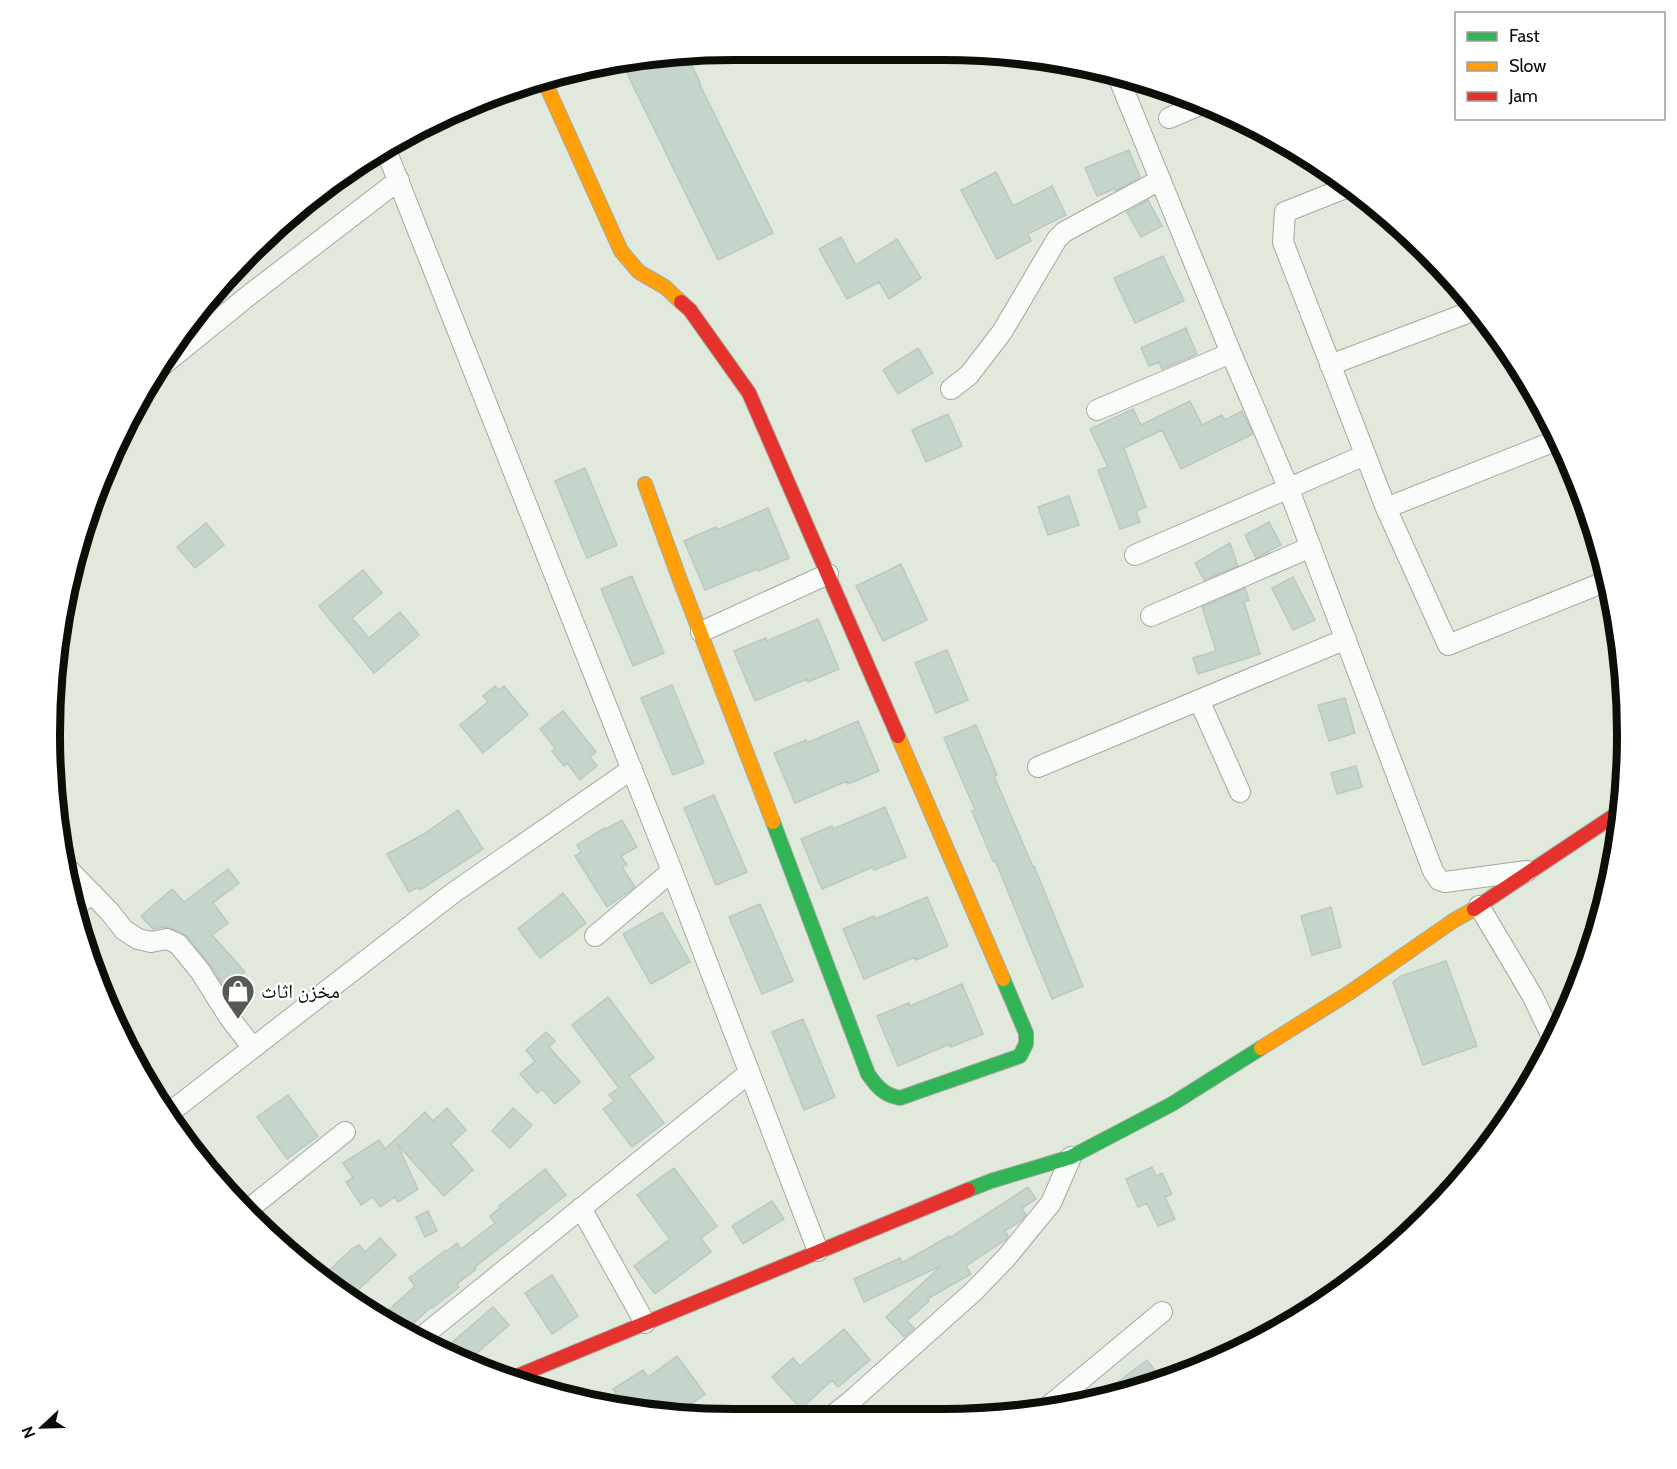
<svg xmlns="http://www.w3.org/2000/svg" width="1677" height="1469" font-family="Cabin,'Noto Naskh Arabic',sans-serif">
<style>
.building{fill:#c5d5ca;stroke:#bec7bf;stroke-width:1.5}
.lines{fill:none;stroke-linecap:round;stroke-linejoin:round}
.street-casing{stroke:#a3a99f;stroke-width:22}
.fast-casing{stroke:#a3a99f;stroke-width:16}
.slow-casing{stroke:#a3a99f;stroke-width:16}
.jam-casing{stroke:#a3a99f;stroke-width:16}
.street{stroke:#fafcfa;stroke-width:20}
.fast{stroke:#30b455;stroke-width:14}
.slow{stroke:#ff9f0a;stroke-width:14}
.jam{stroke:#e5322d;stroke-width:14}
.labels{text-anchor:middle;dominant-baseline:central;stroke-width:4.5;stroke-linejoin:round;paint-order:stroke}
.poi-label{font-size:20px;fill:#0b0f08;stroke:#fff;text-anchor:start}
.rim{fill:none;stroke:#0b0f08;stroke-width:8}
</style>
<rect width="100%" height="100%" fill="#e1e9dc"/>
<path class="building" d="M687 56 700 82 699 83 773 233 718 260 627 73 653 60Z
M1129 150 1140 177 1115 191 1114 189 1097 196 1085 168Z
M996 172 1013 206 1052 186 1066 215 1028 234 1031 241 997 259 961 190Z
M1148 200 1162 226 1141 237 1127 212Z
M841 237 856 265 897 239 921 278 889 299 879 282 847 299 819 249Z
M1163 256 1184 301 1135 323 1114 278Z
M1186 328 1197 354 1162 369 1159 362 1149 366 1141 348Z
M918 348 933 373 898 394 883 370Z
M1190 401 1202 425 1222 415 1225 420 1242 411 1253 434 1181 469 1162 430 1124 448 1146 507 1136 511 1140 522 1120 529 1098 470 1108 467 1090 429 1133 409 1141 425Z
M948 414 962 446 926 462 912 430Z
M585 468 617 545 587 558 555 481Z
M1069 496 1079 525 1048 535 1038 507Z
M768 508 789 558 758 571 757 569 705 590 684 541 716 527 717 530Z
M1269 522 1281 545 1256 558 1245 535Z
M206 523 224 545 195 568 177 547Z
M1230 543 1238 566 1204 580 1195 563Z
M901 564 927 620 883 641 856 586Z
M363 570 382 593 352 618 369 638 400 612 419 635 374 673 319 606Z
M632 576 664 653 633 666 601 589Z
M1293 577 1315 620 1293 630 1272 588Z
M1245 588 1249 600 1244 602 1260 654 1198 674 1193 658 1216 651 1202 607Z
M818 619 839 669 808 682 807 679 755 701 734 651 766 638 767 641Z
M947 650 968 700 936 713 915 663Z
M672 685 704 763 673 775 641 698Z
M495 686 499 690 504 686 528 715 483 753 460 725 488 702 483 696Z
M1345 698 1355 733 1329 741 1318 705Z
M563 711 596 752 590 757 597 766 580 780 567 763 564 766 552 751 555 748 540 729Z
M858 721 879 771 848 784 847 781 795 803 774 753 806 740 807 743Z
M976 725 997 775 994 776 1033 867 1034 866 1083 986 1052 999 995 860 993 861 972 811 975 810 944 738Z
M1356 766 1362 787 1337 794 1331 773Z
M714 795 747 872 716 885 684 808Z
M885 807 906 857 874 870 873 867 822 889 801 839 832 826 833 829Z
M458 810 483 849 420 890 418 887 409 892 387 854 424 834Z
M622 820 637 847 621 856 627 865 622 867 635 887 607 907 575 856 581 852 577 845 604 828V830Z
M228 869 239 883 213 903 228 923 212 935 245 972 225 989 209 963 187 936 171 928 165 927 153 929 141 916 172 889 184 902Z
M563 893 586 923 540 958 518 929Z
M927 897 948 946 916 960 915 957 864 979 843 929 874 916 875 919Z
M760 904 793 981 762 994 729 917Z
M1331 907 1341 947 1312 955 1301 916Z
M662 912 690 962 651 984 623 934Z
M1446 961 1477 1046 1423 1065 1393 982 1401 976Z
M962 984 983 1034 951 1047 950 1044 898 1066 877 1016 909 1003 910 1006Z
M608 997 654 1058 629 1076 664 1123 632 1147 603 1109 614 1101 609 1095 619 1088 572 1025Z
M803 1019 835 1097 804 1110 772 1032Z
M546 1032 555 1041 549 1047 580 1082 555 1104 542 1089 537 1093 520 1074 535 1061 526 1050Z
M288 1095 318 1136 287 1159 257 1117Z
M447 1108 466 1130 451 1144 473 1170 444 1196 397 1144 418 1189 398 1202 395 1197 380 1207 373 1197 361 1205 346 1182 353 1178 343 1163 379 1140 385 1149 425 1112 433 1121Z
M513 1108 532 1125 510 1148 492 1131Z
M1152 1167 1156 1176 1162 1173 1172 1194 1165 1197 1175 1219 1158 1226 1147 1203 1138 1207 1126 1179Z
M674 1168 717 1226 701 1238 711 1252 655 1294 634 1266 670 1239 637 1195Z
M545 1169 566 1195 475 1267 476 1269 457 1284 459 1287 432 1308 431 1307 405 1331 380 1318 415 1286 409 1278 446 1250 447 1251 457 1243 461 1249 495 1223 490 1216 500 1208 499 1206Z
M1028 1187 1036 1199 1022 1208 1026 1215 1022 1220 1005 1231 1008 1236 1005 1240 966 1266 971 1274 927 1299 929 1301 907 1321 914 1328 904 1337 886 1317 941 1266 864 1302 854 1279 900 1258 902 1263 949 1236 950 1238Z
M772 1201 784 1219 743 1244 732 1226Z
M428 1211 437 1231 425 1237 416 1217Z
M380 1238 396 1255 351 1296 328 1271 353 1248 359 1245 365 1252Z
M552 1275 578 1316 552 1334 525 1293Z
M493 1307 509 1325 465 1363 442 1351Z
M844 1329 870 1360 838 1387 832 1380 801 1409 772 1377 793 1358 800 1366Z
M677 1356 705 1394 677 1414 626 1409 613 1389 643 1370 648 1377Z
M1147 1360 1164 1382 1101 1395 1123 1378Z"/>
<g class="lines">
<defs>
<path id="street" d="M1117 74 1231 353 1288 487 1433 871 1439 880 1445 882 1527 871
M1169 118 1202 104
M386 150 672 871 818 1251
M1348 187 1285 212 1283 242 1386 508
M163 365 248 296 399 180
M1330 365 1478 309
M951 389 969 375 1002 332 1057 239 1064 232 1160 180
M1097 410 1231 353
M1560 439 1386 508 1448 645 1607 581
M1135 555 1365 455
M1151 616 1311 547
M701 632 828 574
M1199 700 1240 792
M1038 767 1346 639
M69 870 109 911 124 930 138 939 151 942 167 939 178 944 200 971 229 1017 252 1047
M76 906 92 893
M1479 906 1532 995 1554 1041
M595 936 672 871
M169 1113 453 893 632 769
M581 1208 645 1323
M245 1212 345 1132
M419 1339 749 1073
M1049 1406 1162 1312
M828 1419 851 1401 973 1292 1006 1258 1051 1203 1071 1157"/>
<path id="fast" d="M773 822 868 1074C877 1087 884 1095 900 1098L1020 1056 1026 1044V1033L1003 979
M968 1190 991 1181 1071 1157 1172 1104 1261 1048"/>
<path id="slow" d="M543 78 621 251 639 272 665 287 681 302
M645 484 680 580 773 822
M898 736 1003 979
M1261 1048 1349 993 1453 921 1474 909"/>
<path id="jam" d="M681 302 690 310 749 393 898 736
M1474 909 1621 811
M510 1379 968 1190"/>
</defs>
<use href="#street" class="street-casing"/>
<use href="#fast" class="fast-casing"/>
<use href="#slow" class="slow-casing"/>
<use href="#jam" class="jam-casing"/>
<use href="#street" class="street"/>
<use href="#fast" class="fast"/>
<use href="#slow" class="slow"/>
<use href="#jam" class="jam"/>
</g>
<defs>
<symbol id="shop-pin" viewBox="-11 -11 22 30"><path d="M0 17L-7.5 6A9.5 9.5 0 1 1 7.5 6Z" fill="#565b52" stroke="#fff"/><path d="M-5-2.5h2.3a2.7 3.5 0 0 1 5.4 0H5L5.5 6h-11ZM-1.5-2.5h3a1.5 2.3 0 0 0-3 0Z" fill="#fff"/></symbol>
</defs>
<g fill-rule="evenodd">
<use href="#shop-pin" x="219" y="972" width="38" height="52"/>
</g>
<g class="labels">
<g class="poi-label">
<text x="261" y="991">مخزن اثاث</text>
</g>
</g>
<path d="M0 0H1677V1469H0ZM734 60H943A674 674 0 0 1 1617 734V735A674 674 0 0 1 943 1409H734A674 674 0 0 1 60 735V734A674 674 0 0 1 734 60Z" fill="#fff" fill-rule="evenodd"/>
<path class="rim" d="M734 60H943A674 674 0 0 1 1617 734V735A674 674 0 0 1 943 1409H734A674 674 0 0 1 60 735V734A674 674 0 0 1 734 60Z"/>
<rect x="1455" y="12" width="210" height="108" fill="#ffffff" stroke="#9d9f9c" stroke-width="1.5"/>
<rect x="1467" y="32" width="30" height="9" fill="#30b455" stroke="#9d9f9c" stroke-width="1.5"/>
<text x="1509" y="42" font-size="18" fill="#0b0f08">Fast</text>
<rect x="1467" y="62" width="30" height="9" fill="#ff9f0a" stroke="#9d9f9c" stroke-width="1.5"/>
<text x="1509" y="72" font-size="18" fill="#0b0f08">Slow</text>
<rect x="1467" y="92" width="30" height="9" fill="#e5322d" stroke="#9d9f9c" stroke-width="1.5"/>
<text x="1509" y="102" font-size="18" fill="#0b0f08">Jam</text>
<g transform="translate(42 1427) rotate(248)" stroke="#ffffff" stroke-width="4.5" paint-order="stroke">
<path d="M0-4.5L10 22L0 15L-10 22Z" fill="#0b0f08"/>
<text y="-9" font-size="16" font-weight="bold" text-anchor="middle" fill="#0b0f08">N</text>
</g>
</svg>
